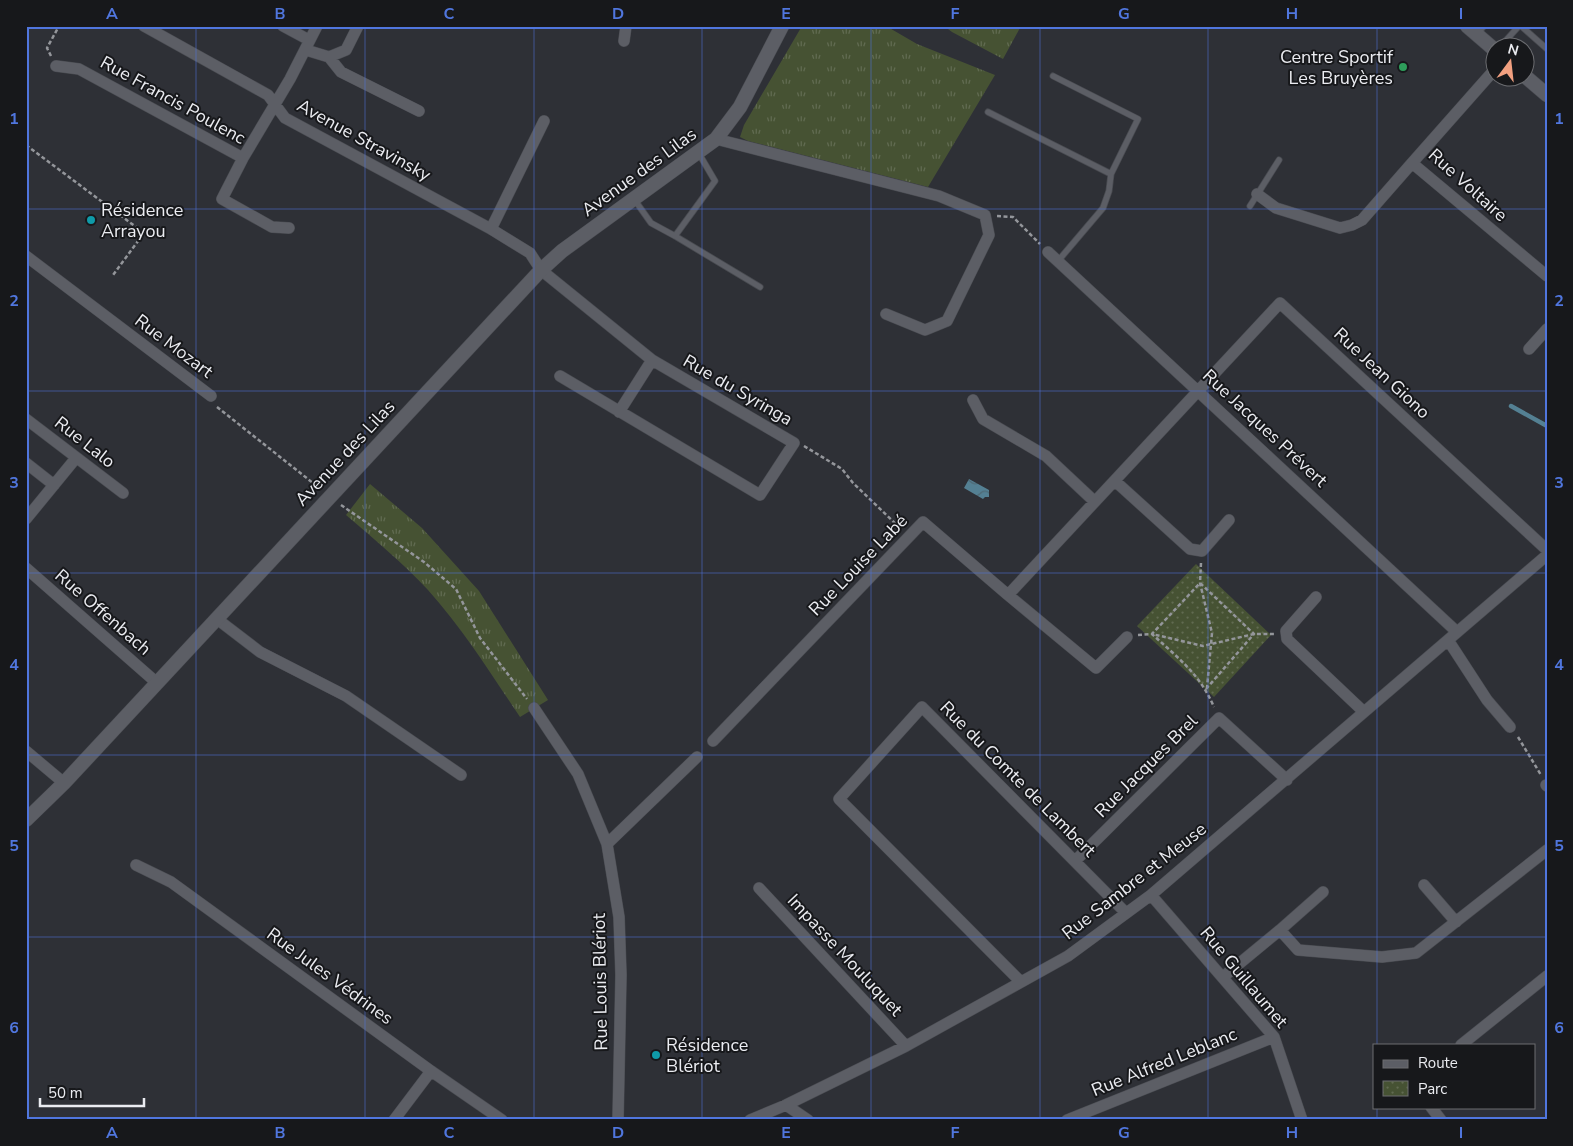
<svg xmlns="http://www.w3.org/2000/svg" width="1573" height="1146" font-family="'Nunito Sans',sans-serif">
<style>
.grass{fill:url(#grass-tufts)}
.park{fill:url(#park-dots)}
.water{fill:url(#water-waves)}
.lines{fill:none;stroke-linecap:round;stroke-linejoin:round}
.stream{stroke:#548093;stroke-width:4.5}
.service-casing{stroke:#494b51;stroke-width:7}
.minor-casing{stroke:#494b51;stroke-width:12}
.tertiary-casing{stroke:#494b51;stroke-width:15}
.secondary-casing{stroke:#494b51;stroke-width:15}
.path{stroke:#94969b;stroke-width:2.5;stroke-dasharray:4 2.5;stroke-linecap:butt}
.service{stroke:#5c5e65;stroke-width:5.5}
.minor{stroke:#5c5e65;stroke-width:11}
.tertiary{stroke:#5c5e65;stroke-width:14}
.secondary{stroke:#5c5e65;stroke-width:14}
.grid{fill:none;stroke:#5076de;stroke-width:1;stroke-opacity:0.55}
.leisure-dot{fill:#2e9e5b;stroke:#17181b;stroke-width:2}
.culture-dot{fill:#0f9aa8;stroke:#17181b;stroke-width:2}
.labels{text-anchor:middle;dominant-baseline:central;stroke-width:4;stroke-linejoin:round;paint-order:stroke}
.poi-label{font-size:18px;fill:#ebecf1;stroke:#17181b;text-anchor:start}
.street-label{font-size:18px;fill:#ebecf1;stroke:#17181b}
.neatline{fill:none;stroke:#5076de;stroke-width:2}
.grid-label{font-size:16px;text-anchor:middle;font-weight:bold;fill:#5076de}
</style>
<defs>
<pattern id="grass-tufts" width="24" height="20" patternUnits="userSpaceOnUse" patternTransform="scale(1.25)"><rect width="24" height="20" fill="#465233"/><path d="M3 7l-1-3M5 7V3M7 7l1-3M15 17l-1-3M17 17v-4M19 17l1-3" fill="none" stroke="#616b51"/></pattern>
<pattern id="park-dots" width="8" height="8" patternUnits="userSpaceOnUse" patternTransform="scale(1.25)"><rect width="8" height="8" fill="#465233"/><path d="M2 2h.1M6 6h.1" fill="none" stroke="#616b51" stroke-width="1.8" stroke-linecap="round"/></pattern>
<pattern id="water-waves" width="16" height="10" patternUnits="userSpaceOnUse" patternTransform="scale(1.25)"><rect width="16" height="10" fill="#548093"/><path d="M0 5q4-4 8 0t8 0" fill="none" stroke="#4e6975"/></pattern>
</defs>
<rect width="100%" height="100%" fill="#2e3036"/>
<path class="grass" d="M802 26H886L917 44 995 75 928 187 748 141 740 137 744 125Z
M944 26H1021L1003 59 952 32Z
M370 484 422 528 479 591 548 700 520 717C491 674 463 629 428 590 403 563 374 539 346 515Z"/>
<path class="park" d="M1196 564 1271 635 1214 697 1137 626Z"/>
<path class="water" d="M969 479 989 490V497H985L983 499 964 488Z"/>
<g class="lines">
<path class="stream" d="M1511 406 1547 426"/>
<defs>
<path id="service" d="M1521 26 1547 49
M1476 35 1484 26
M1499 48 1519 26
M1053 76 1138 119 1111 174 1109 191 1103 208 1058 261
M988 112 1111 174
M634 199 651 223 675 236 715 181 698 152
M1250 206 1279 160
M675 236 760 287"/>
<path id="minor" d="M144 26 268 95 285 118 491 229 530 253 541 270 652 360 794 443 760 495 560 376
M283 26 309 40
M624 41 626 26
M306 50 329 57 346 50 358 26
M329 57 341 72 419 111
M56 66 79 69 243 158 222 199 272 227 289 228
M1496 68 1412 163 1547 276
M716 139 939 196 985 215 989 235 947 321 925 330 886 314
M243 158 290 79 317 26
M1257 194 1276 208 1340 228 1352 225 1362 220 1412 163
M491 229 544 121
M1048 252 1457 632
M26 256 211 396
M1529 349 1547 329
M973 400 983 419 1046 456 1094 501
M619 412 652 360
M26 419 123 493
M26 463 54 485
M1115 481 1190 549 1202 551 1229 520
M26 519 76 458
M26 568 157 683
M1008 595 1096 668 1127 637
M1316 597 1286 631 1287 639 1364 712
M217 619 260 652 346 696 461 775
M1448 640 1487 700 1510 727
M534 708 578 774 607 844 619 917 621 975 618 1120
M713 741 923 522 1008 595 1280 303 1547 550
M26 751 64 783
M1546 785 1547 786
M607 844 697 757
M1075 861 1219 718 1287 780
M136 865 171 882 431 1071 502 1120
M1424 885 1456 922
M759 888 906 1046
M1151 895 1274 1037 1302 1120
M1280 930 1323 892
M1223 977 1280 930 1298 950 1382 957 1416 953 1547 850
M1020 981 839 799 922 707 1126 913
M1461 1045 1547 976
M786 1105 808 1120
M1431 1107 1441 1120
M394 1120 431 1071
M750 1120 786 1105 906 1046 1068 956 1151 895 1547 555
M1067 1120 1274 1037"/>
<path id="tertiary" d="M26 820 64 783 157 683 541 270 562 251 716 139 740 107 782 26"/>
<path id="secondary" d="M1467 26 1496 51
M1526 77 1547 95"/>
</defs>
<use href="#service" class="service-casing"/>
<use href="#minor" class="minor-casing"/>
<use href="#tertiary" class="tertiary-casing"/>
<use href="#secondary" class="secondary-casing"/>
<path class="path" d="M51 56 47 48 59 26
M26 145 144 233 113 275
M997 216 1013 217 1040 244
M217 407 318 487
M804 446 842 469 853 483 900 528
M341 505 424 562 456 589 480 638 527 699
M1201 563 1200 583 1212 633 1207 688
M1138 635 1152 634C1179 659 1199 673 1214 707
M1206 689 1254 634 1200 583 1152 634 1203 646 1254 634H1275
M1518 737 1541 775"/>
<use href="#service" class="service"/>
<use href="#minor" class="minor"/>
<use href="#tertiary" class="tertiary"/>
<use href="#secondary" class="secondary"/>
</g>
<path class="grid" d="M196 26V1120M365 26V1120M534 26V1120M702 26V1120M871 26V1120M1040 26V1120M1208 26V1120M1377 26V1045M26 209H1547M26 391H1547M26 573H1547M26 755H1547M26 937H1547M1377 1107V1120"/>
<circle class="leisure-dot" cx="1403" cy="67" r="5"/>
<g class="culture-dot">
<circle cx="91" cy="220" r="5"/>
<circle cx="656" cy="1055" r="5"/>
</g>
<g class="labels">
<g class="poi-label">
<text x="1393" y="57" text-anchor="end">Centre Sportif<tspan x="1393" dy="21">Les Bruyères</tspan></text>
<text x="101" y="210">Résidence<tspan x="101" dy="21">Arrayou</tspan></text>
<text x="666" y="1045">Résidence<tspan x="666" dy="21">Blériot</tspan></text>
</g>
<g class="street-label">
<text transform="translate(173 100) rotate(29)">Rue Francis Poulenc</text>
<text transform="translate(364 140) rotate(29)">Avenue Stravinsky</text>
<text transform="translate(639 172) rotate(-36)">Avenue des Lilas</text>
<text transform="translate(1468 185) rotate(42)">Rue Voltaire</text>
<text transform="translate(174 346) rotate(37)">Rue Mozart</text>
<text transform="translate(1382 373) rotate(43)">Rue Jean Giono</text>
<text transform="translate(738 390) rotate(30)">Rue du Syringa</text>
<text transform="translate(1265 428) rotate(43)">Rue Jacques Prévert</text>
<text transform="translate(85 442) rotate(38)">Rue Lalo</text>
<text transform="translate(345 453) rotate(-47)">Avenue des Lilas</text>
<text transform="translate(858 565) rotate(-46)">Rue Louise Labé</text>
<text transform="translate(103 612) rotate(41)">Rue Offenbach</text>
<text transform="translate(1146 766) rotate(-45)">Rue Jacques Brel</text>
<text transform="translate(1018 779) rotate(45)">Rue du Comte de Lambert</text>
<text transform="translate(1134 881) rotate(-38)">Rue Sambre et Meuse</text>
<text transform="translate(845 955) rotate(47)">Impasse Mouluquet</text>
<text transform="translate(330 976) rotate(36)">Rue Jules Védrines</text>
<text transform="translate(1244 977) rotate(50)">Rue Guillaumet</text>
<text transform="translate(600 982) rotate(-91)">Rue Louis Blériot</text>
<text transform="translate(1164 1062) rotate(-22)">Rue Alfred Leblanc</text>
</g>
</g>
<rect width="1573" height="1146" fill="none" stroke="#17181b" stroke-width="55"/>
<rect x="1373" y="1044" width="162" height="65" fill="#17181b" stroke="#6c6d71"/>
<rect x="1383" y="1060" width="25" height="8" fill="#5c5e65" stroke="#6c6d71"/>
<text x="1418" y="1068" font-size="15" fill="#ebecf1">Route</text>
<rect x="1383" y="1081" width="25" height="15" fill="url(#park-dots)" stroke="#6c6d71"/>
<text x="1418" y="1094" font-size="15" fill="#ebecf1">Parc</text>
<g transform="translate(1510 62) rotate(15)"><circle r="24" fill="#17181b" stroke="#6c6d71"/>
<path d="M0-4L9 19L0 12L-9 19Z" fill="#f2a080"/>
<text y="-8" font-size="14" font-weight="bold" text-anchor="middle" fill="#ebecf1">N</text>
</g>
<path d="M40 1098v8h104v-8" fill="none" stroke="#ebecf1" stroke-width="2.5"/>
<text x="48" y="1098" font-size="15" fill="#ebecf1" stroke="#17181b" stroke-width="4" paint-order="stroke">50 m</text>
<rect x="28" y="28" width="1518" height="1090" class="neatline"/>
<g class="grid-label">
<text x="112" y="19">A</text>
<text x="280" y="19">B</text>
<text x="449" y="19">C</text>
<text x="618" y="19">D</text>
<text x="786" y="19">E</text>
<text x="955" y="19">F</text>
<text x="1124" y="19">G</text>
<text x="1292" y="19">H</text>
<text x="1461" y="19">I</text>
<text x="14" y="124">1</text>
<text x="1559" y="124">1</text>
<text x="14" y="306">2</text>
<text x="1559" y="306">2</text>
<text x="14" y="488">3</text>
<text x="1559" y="488">3</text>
<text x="14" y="670">4</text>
<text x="1559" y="670">4</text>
<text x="14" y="851">5</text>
<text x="1559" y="851">5</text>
<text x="14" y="1033">6</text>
<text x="1559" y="1033">6</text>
<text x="112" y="1138">A</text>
<text x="280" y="1138">B</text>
<text x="449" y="1138">C</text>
<text x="618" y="1138">D</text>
<text x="786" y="1138">E</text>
<text x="955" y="1138">F</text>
<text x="1124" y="1138">G</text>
<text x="1292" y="1138">H</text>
<text x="1461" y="1138">I</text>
</g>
</svg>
